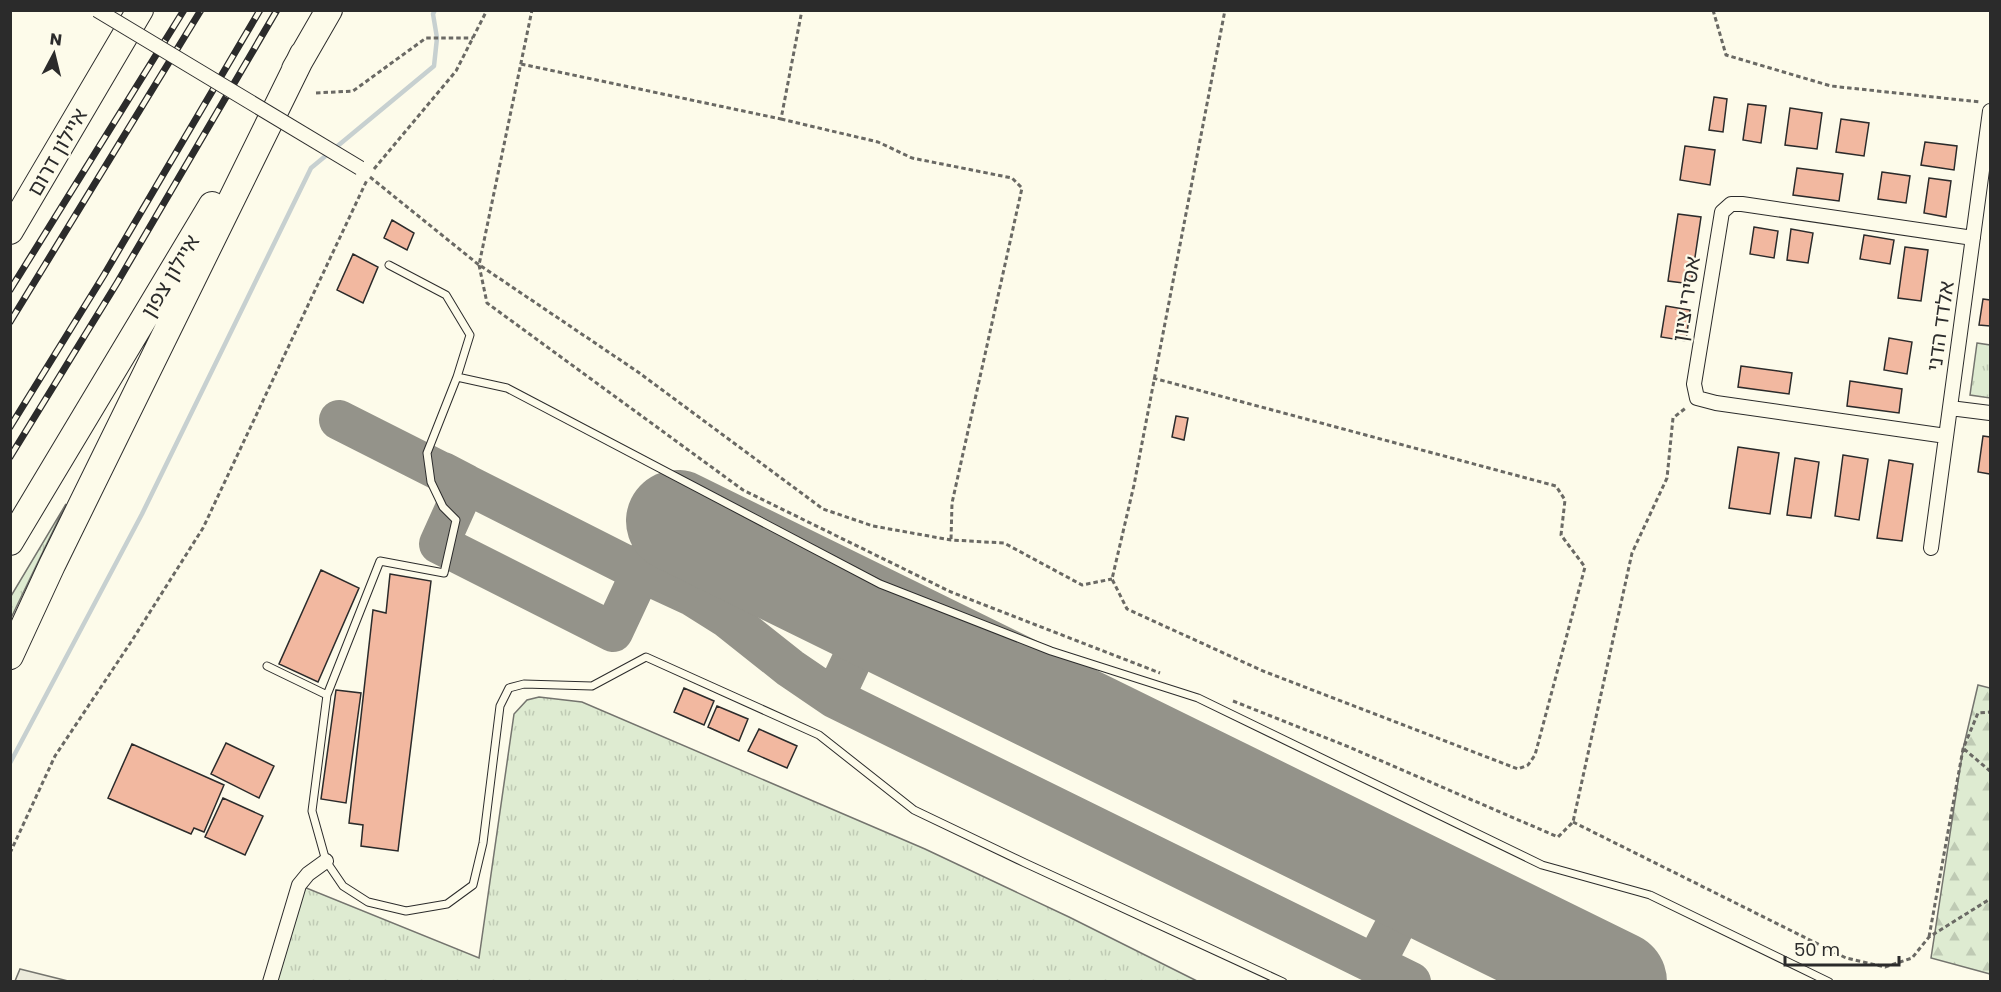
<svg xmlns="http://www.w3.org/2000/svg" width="2001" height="992" font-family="Poppins,'Noto Sans Hebrew',sans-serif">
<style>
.grass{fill:url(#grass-tufts);stroke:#74746e;stroke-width:1.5}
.forest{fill:url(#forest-firs);stroke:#74746e;stroke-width:1.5}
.parking{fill:#eceadb;stroke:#74746e;stroke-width:1.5}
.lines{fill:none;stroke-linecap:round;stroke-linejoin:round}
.stream{stroke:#c7d0d0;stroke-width:4.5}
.taxiway{stroke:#94938a;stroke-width:40}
.runway{stroke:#94938a;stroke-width:102}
.building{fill:#f2b8a0;stroke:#2b2b2b;stroke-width:1.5}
.lane-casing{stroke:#2b2b2b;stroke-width:9}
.street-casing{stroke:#2b2b2b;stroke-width:16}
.highway-casing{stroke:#2b2b2b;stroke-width:28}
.path{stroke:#6a6964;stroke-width:3;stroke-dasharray:4.5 3;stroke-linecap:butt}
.lane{stroke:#fdfbea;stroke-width:7}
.street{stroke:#fdfbea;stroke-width:14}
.highway{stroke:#fdfbea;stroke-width:26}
.rail-casing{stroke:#2b2b2b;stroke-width:7}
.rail{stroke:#fdfbea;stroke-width:4.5;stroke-dasharray:14;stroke-linecap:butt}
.street-bridge-casing{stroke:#2b2b2b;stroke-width:16;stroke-linecap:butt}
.street-bridge{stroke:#fdfbea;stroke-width:14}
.labels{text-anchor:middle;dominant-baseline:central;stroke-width:4.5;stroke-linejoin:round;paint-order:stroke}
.street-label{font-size:21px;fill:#2b2b2b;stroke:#fdfbea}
</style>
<defs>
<pattern id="grass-tufts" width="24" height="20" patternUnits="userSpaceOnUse" patternTransform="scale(1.5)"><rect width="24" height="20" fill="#deebd1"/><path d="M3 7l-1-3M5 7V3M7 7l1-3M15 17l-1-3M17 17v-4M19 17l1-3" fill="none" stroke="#bfcab4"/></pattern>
<pattern id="forest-firs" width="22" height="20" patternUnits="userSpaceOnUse" patternTransform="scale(1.5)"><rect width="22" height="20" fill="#deebd1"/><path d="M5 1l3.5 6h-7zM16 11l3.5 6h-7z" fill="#bfcab4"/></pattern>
</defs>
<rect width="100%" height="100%" fill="#fdfbea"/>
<path class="grass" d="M1977 343 1990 345V398L1970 395Z
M66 504 11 618V596Z
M539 697 582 702 925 849 1069 917 1197 981 273 982 299 885 479 958 514 714 527 700Z"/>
<path class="forest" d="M1978 685 1990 688V974L1931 958 1963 749Z"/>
<path class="parking" d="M20 969 68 981H15Z"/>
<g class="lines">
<path class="stream" d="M10 763 142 514 311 168 434 66 437 38 433 14 435 10"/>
<path class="taxiway" d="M339 420 640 572 692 596 727 618 790 668 834 698 1411 982
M443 472 466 484 439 544 613 632 649 555 677 521
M834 698 872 617
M1375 964 1417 884"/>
<path class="runway" d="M677 521 1616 982"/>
</g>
<path class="building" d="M1714 97 1727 99 1723 132 1709 130Z
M1748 104 1766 106 1761 143 1743 140Z
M1790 108 1822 113 1817 149 1785 145Z
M1841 119 1869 123 1864 156 1836 152Z
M1925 142 1957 146 1954 170 1921 165Z
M1685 146 1715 150 1710 185 1680 180Z
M1797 168 1843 174 1839 201 1793 195Z
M1882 172 1910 176 1906 203 1878 199Z
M1929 178 1951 181 1946 217 1924 213Z
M1678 214 1701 217 1691 284 1668 281Z
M392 220 414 233 407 250 384 238Z
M1754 227 1778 231 1774 258 1750 254Z
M1791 229 1813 233 1808 263 1787 260Z
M1864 235 1894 240 1890 264 1860 259Z
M1905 247 1928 250 1921 301 1898 298Z
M353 254 378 267 363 303 337 290Z
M1983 299 1990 300V326L1979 325Z
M1666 306 1690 310 1686 341 1661 337Z
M1889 338 1912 342 1907 374 1884 370Z
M1741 366 1792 373 1789 394 1738 387Z
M1850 381 1902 389 1899 413 1847 406Z
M1176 416 1188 418 1184 440 1172 437Z
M1983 436 1990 437V474L1978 472Z
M1738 447 1779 453 1770 514 1729 508Z
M1843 455 1868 459 1859 520 1835 516Z
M1795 458 1819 462 1811 518 1787 515Z
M1889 460 1913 464 1902 541 1877 538Z
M321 570 359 588 318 682 279 664Z
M390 574 431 581 398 851 361 846 363 825 349 823 373 610 386 613Z
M684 688 714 701 704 725 674 712Z
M336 690 361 693 346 803 321 799Z
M717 706 748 719 739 741 708 727Z
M759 729 797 746 787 768 748 751Z
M226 743 274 766 259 798 211 774Z
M132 744 224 785 204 832 194 828 191 834 108 798Z
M223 798 263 816 245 855 205 837Z"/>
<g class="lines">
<defs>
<path id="lane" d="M389 265 446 295 470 335 457 377
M267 666 327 695 312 811 326 861 343 886 368 902 406 911 447 904 473 885 483 843 500 706 509 688 524 684 592 686 646 657 819 735 914 810 1025 863 1283 982
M327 695 380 561 444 573 456 520 443 507 431 482 427 453 457 377 507 388 880 584 1051 651 1198 698 1542 865 1650 895 1829 982"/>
<path id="street" d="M1950 408 1990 413
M1946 436 1716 403 1697 398 1694 384 1722 212 1731 204H1742L1973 238
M1931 548 1990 111
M270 982 299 885 308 874 326 861"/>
<path id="highway" d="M295 69 329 10
M10 231 140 10
M10 542 212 205
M10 656 52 565 303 54"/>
</defs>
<use href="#lane" class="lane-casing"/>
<use href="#street" class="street-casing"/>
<use href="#highway" class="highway-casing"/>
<path class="path" d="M1713 10 1726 55 1831 86 1980 102
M521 64 781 119 802 10
M316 93 353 91 426 38H473
M781 119 878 142 912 158 1012 178 1022 188 952 503 951 540
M374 169 456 71 487 10
M370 177 479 265 532 10
M479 265 487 303 743 490 951 592 1160 673
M481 266 638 372 823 509 873 526 951 540 1004 543 1082 585 1112 579
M1153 378 1556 486 1565 500 1561 535 1585 567 1535 755 1528 765 1518 769 1263 671 1127 609 1112 579 1134 485 1225 10
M1233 701 1349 747 1558 837 1573 822 1632 553 1667 478 1673 418 1687 407
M1964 749 1990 771
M1573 822 1846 958 1885 967 1912 958 1929 937 1990 899
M10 853 55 756 131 642 203 528 367 180
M1929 937 1963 749 1978 713 1990 712"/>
<use href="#lane" class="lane"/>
<use href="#street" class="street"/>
<use href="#highway" class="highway"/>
<defs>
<path id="rail" d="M10 290 184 10
M10 322 201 10
M10 427 104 275 260 10
M10 457 117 283 277 10"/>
</defs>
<use href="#rail" class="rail-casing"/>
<use href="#rail" class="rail"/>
<defs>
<path id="street-bridge" d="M97 10 360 168"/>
</defs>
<use href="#street-bridge" class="street-bridge-casing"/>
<use href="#street-bridge" class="street-bridge"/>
</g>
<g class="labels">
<g class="street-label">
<text transform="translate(57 152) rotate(-60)">איילון דרום</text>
<text transform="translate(170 276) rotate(-59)">איילון צפון</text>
<text transform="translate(1686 299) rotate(-81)">אסירי ציון</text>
<text transform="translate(1940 326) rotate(-82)">אלדד הדני</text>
</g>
</g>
<rect width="2001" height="992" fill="none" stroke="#2b2b2b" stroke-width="24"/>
<g transform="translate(54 54) rotate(7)" stroke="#fdfbea" stroke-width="4.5" paint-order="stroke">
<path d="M0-4.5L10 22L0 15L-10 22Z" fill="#2b2b2b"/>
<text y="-9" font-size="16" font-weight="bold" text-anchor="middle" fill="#2b2b2b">N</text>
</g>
<path d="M1785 956v9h114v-9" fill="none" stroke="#2b2b2b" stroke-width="3"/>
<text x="1794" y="956" font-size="18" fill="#2b2b2b" stroke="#fdfbea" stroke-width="4.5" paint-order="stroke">50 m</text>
</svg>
